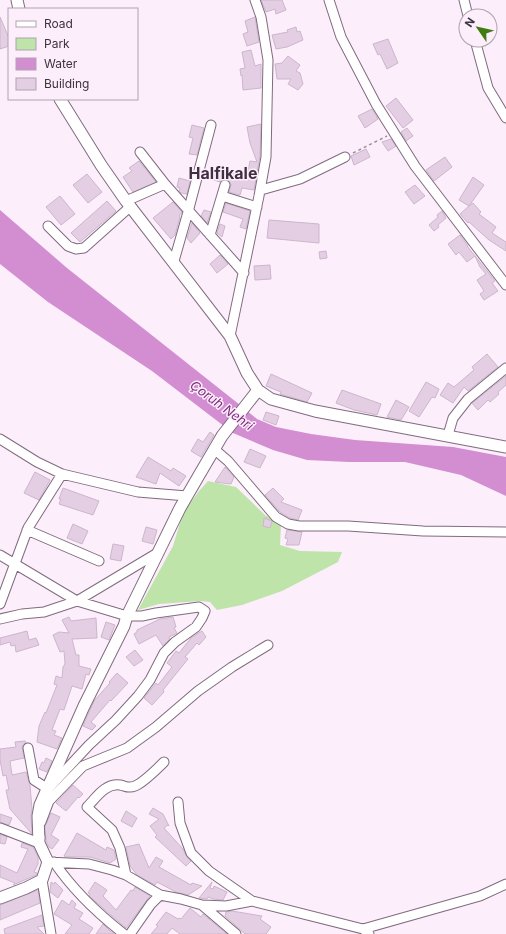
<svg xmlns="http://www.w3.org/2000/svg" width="506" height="934" font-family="Inter,sans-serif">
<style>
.green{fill:#bee4aa}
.water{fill:#d38dd1}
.building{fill:#e4cee3;stroke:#ccb6cb}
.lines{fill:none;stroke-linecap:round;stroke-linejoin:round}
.minor-casing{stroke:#806b7f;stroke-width:11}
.major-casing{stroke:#806b7f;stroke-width:13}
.path{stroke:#9c919c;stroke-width:1.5;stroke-dasharray:3 3;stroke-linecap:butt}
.minor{stroke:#fff;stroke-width:9}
.major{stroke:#fff;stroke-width:11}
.labels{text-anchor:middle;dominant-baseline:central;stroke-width:3;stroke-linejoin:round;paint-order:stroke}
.water-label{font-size:13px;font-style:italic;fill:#7e2d7f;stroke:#fceefb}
.district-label{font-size:16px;font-weight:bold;fill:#402f40;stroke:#fceefb}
</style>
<rect width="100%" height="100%" fill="#fceefb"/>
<path class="green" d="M208 481 236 487 265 515 281 524 280 545 300 551 342 552 338 562 282 591 242 605 217 610 210 602 201 601 159 604 138 610 173 546 183 513 199 491Z"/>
<path class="water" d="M0 210 67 268 240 405 257 419 276 427 311 434 355 440 453 447 506 457V496L461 475 405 462H349L307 460 273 450 233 433 152 371 48 302 0 264Z"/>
<path class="building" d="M261 0H282L286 10 276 14 275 9 266 12Z
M0 17 9 38V46L0 49Z
M255 17 259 42 247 46 243 34 248 32 245 21Z
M296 27 297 32 300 31 303 40 287 47 276 49 272 35 288 32 287 30Z
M388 39 398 63 387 69 380 54 378 55 373 44Z
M251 50 255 66 261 64V88L243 90 242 75 241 76 240 69 245 68 242 52Z
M288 56 300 65 296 71 300 73 303 84 298 90 288 84 291 79H277L275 64 282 63Z
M396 98 413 120 403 128 386 106Z
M372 109 378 119 365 128 358 116Z
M261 124 260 156 254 190 242 188 240 195 229 192 231 185 229 181 224 179 220 182 214 180 217 168 247 176 250 161 257 162 250 143 247 127Z
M192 125 204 128 197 155 189 154 193 138 189 137Z
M407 128 413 136 406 141 401 132Z
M391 139 396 146 388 151 382 142Z
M366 149 370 157 354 165 351 156Z
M445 157 452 167 434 181 426 170Z
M139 161 156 182 133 192 123 177 132 171 129 168Z
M87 174 102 192 88 203 73 185Z
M473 177 484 185 469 206 473 203 481 212 479 214 496 227 492 233 506 242V251L489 240 469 222 468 223 460 214 469 206 459 200Z
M179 178 190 181 187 194 181 193 179 191 180 188 177 187Z
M415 185 425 196 414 204 405 192Z
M60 196 75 214 61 225 46 207Z
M107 201 116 211 80 242 71 233Z
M173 202 182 212 179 216 180 217 175 235 171 239 153 218Z
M226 203 250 211 246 229 240 227 243 219 223 212Z
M204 210 211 212 207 223 201 216Z
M442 211 446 218 438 225 439 227 434 231 429 225 438 217 437 215Z
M269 220 319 224V243L267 238Z
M192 223 200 233 191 243 187 238Z
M220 224 225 226 222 237 217 233Z
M460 235 468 246H467L495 281 492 283 498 291 484 300 480 294 484 291 477 280 486 274 480 267 475 256 467 262 459 252 456 255 448 244Z
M326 251 327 258 320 259 319 252Z
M220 255 228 264 217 273 210 264Z
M270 265 271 279 255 280 254 266Z
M487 354 498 367 468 391 464 387 453 403 440 395 448 383 454 387 474 370 472 367Z
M271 374 312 393 307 402 280 394 281 392 266 386Z
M506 376V385L498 392 499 394 490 402 488 400 478 410 472 403Z
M426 382 439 389 435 398 432 397 419 417 409 411Z
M342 390 381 404 377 415 354 410 336 403Z
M396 400 409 407 401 420 387 417Z
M266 412 279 416 276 425 263 420Z
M210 432 214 435 201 457 191 451 198 439 203 442Z
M250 449 266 456 260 468 244 462Z
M148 457 171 471 173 468 186 476 179 486 160 473 156 484 136 477Z
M225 467 234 477 231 484 215 482Z
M35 472 50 480 39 500 24 493Z
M63 488 99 501 93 515 59 504 61 499H59Z
M273 488 284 499 281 502 302 510 298 520 290 518 280 512 265 495Z
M264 518 272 521 270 528 263 526Z
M73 524 88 531 82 544 67 538Z
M146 527 157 530 153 544 142 541Z
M287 530 302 532 299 545H286L288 539 285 538Z
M113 544 124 546 121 561 110 559Z
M69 617 71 621 96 618 97 638 72 639 76 655H79V666L91 669 89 675 86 674 82 689 72 686 64 710 60 709 52 730 56 731 54 735 62 738 57 749 37 742 39 726 45 712 46 713 57 685 54 684 56 676 62 678 63 667 65 664 64 651 60 652 53 635 59 632 69 633 62 620Z
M173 617 176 627 174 628 177 633 169 637 170 639 163 646 156 635 139 644 134 634 137 632V630L160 619Z
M106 622 115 625 109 640 101 637Z
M27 631 29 640 36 638 39 645 16 652 15 645 11 646 10 642 0 645V638Z
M202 631 206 637 199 645 197 643 185 657 188 659 163 690 164 692 152 705 144 698 156 683 158 685 172 667 167 663 176 651 179 653 191 638Z
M135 650 143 660 134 666 126 657Z
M117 673 128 683 111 701 110 700 91 722 96 726 92 730 83 726 94 701 110 683 109 682Z
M25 741 26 743 22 746 24 758 10 761 12 775 26 772 30 785 32 809 31 816 32 834 10 809 6 790H9L6 775 3 776 0 760V749L16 747 15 742Z
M46 758 52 761 47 772 39 769 42 762 44 763Z
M73 785 83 794 79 798 78 797 66 811 56 803Z
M153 808 163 814 169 826 168 825 164 828 183 849 186 855 191 861 186 866 155 837 157 835 150 826 159 819 149 814Z
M126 811 137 818 132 827 121 821Z
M51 813 60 817 51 835 59 840 52 849 49 847 46 841 45 826Z
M0 814 12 818 9 825 0 822Z
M77 833 106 850 107 847 114 850 116 859 110 863 90 857H66L64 856Z
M0 834 7 837 5 844 0 843Z
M22 843 33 847 38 857V864L34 872 37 873 36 875 13 885 15 883 0 877V865L17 873 28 849 21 847Z
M139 844 149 868 156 857 163 861 159 867 191 885 192 883 202 886 188 895 176 892 157 882 155 885 137 875 130 866 126 847Z
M51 882 54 884 55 882 63 890 58 898 50 892Z
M95 882 107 890 103 896 116 910 131 890 133 891 135 887 150 896 126 928 89 896 90 894 88 893Z
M212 882 210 888 213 889 214 886 227 892 223 900 213 899 208 897 207 899 199 898Z
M38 890 40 903 0 920V905Z
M62 900 69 905 72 900 76 904 74 908 83 913 79 919 93 928 89 934H65L72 925 54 914Z
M190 908 201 917 203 914 227 934H180L172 928 167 934H151L158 926 156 925 166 912 178 919 179 918 181 919Z
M232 911 262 916 260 919 271 927 266 934H245L225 916 226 912Z
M42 915 44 926 37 927 44 934H5L4 929Z
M103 924 110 931 114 934H96Z"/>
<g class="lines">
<defs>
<path id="minor" d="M329 0 341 37 376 104 415 166 506 285
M464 0 468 16
M475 40 488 88 506 118
M140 152 165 184 244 273
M261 190 300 179 345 157
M222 196 257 207
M126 201 165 184
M48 226 68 246 76 249 84 248 131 206
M210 235 225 185
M174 261 188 212 211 125
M230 336 259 196 266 157 268 60 261 17 255 0
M448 435 453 418 468 399 506 368
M0 439 37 462 62 474 138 492 187 496
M214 449 228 461 276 517 288 524 299 526H348L423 531 506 532
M27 530 99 561
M0 555 77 601 159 552
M0 604 28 528 62 474
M0 619 22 614 44 612 77 601 127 616H142L156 613 199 607 205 611 202 618 196 627 175 642 164 653 150 680 138 696 116 720 89 745 48 789 34 780 28 748
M178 802 180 823 191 853 209 871 229 885 252 901 363 929 369 934
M41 822 49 801 83 766 127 748 156 727 198 691 232 667 268 645
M0 828 39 843 40 837
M48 862 89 864 112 870 126 875 160 895 181 899 202 905 226 906 252 901
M54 862C73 890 97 913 124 934
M126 875 120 848 112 830 87 807C96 798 105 783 120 785 126 786 128 789 135 786 142 783 158 768 164 762
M42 880 51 934
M202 905 236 934
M363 929 480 896 506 884
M130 934 151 904 160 895"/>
<path id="major" d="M17 0 19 9
M60 99 101 165 126 201 230 336 247 373 258 390 271 399 315 411 506 447
M0 898 26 888 42 880 48 862 39 843 38 816 40 805 84 706 124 626 127 616 180 508 198 477 222 436 258 390"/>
</defs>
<use href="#minor" class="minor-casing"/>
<use href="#major" class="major-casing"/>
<path class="path" d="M353 153 387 136"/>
<use href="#minor" class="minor"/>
<use href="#major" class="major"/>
</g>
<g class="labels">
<g class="water-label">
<text transform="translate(222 405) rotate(36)">Çoruh Nehri</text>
</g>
<g class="district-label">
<text x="223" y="173">Halfikale</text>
</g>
</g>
<rect x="8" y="8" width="130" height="92" fill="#fceefb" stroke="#b0a4af"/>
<rect x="16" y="21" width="20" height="6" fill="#ffffff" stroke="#b0a4af"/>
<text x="44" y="28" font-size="12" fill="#3d343d">Road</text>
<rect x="16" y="38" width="20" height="12" fill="#bee4aa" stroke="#b0a4af"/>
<text x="44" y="48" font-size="12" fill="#3d343d">Park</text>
<rect x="16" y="58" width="20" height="12" fill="#d38dd1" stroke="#b0a4af"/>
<text x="44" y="68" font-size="12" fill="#3d343d">Water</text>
<rect x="16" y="78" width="20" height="12" fill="#e4cee3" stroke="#b0a4af"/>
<text x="44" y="88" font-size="12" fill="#3d343d">Building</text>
<g transform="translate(478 28) rotate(304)"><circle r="19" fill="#fceefb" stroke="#b0a4af"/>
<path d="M0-3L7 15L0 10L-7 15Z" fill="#427b12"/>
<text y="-6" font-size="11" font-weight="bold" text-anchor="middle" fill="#3d343d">N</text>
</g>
</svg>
